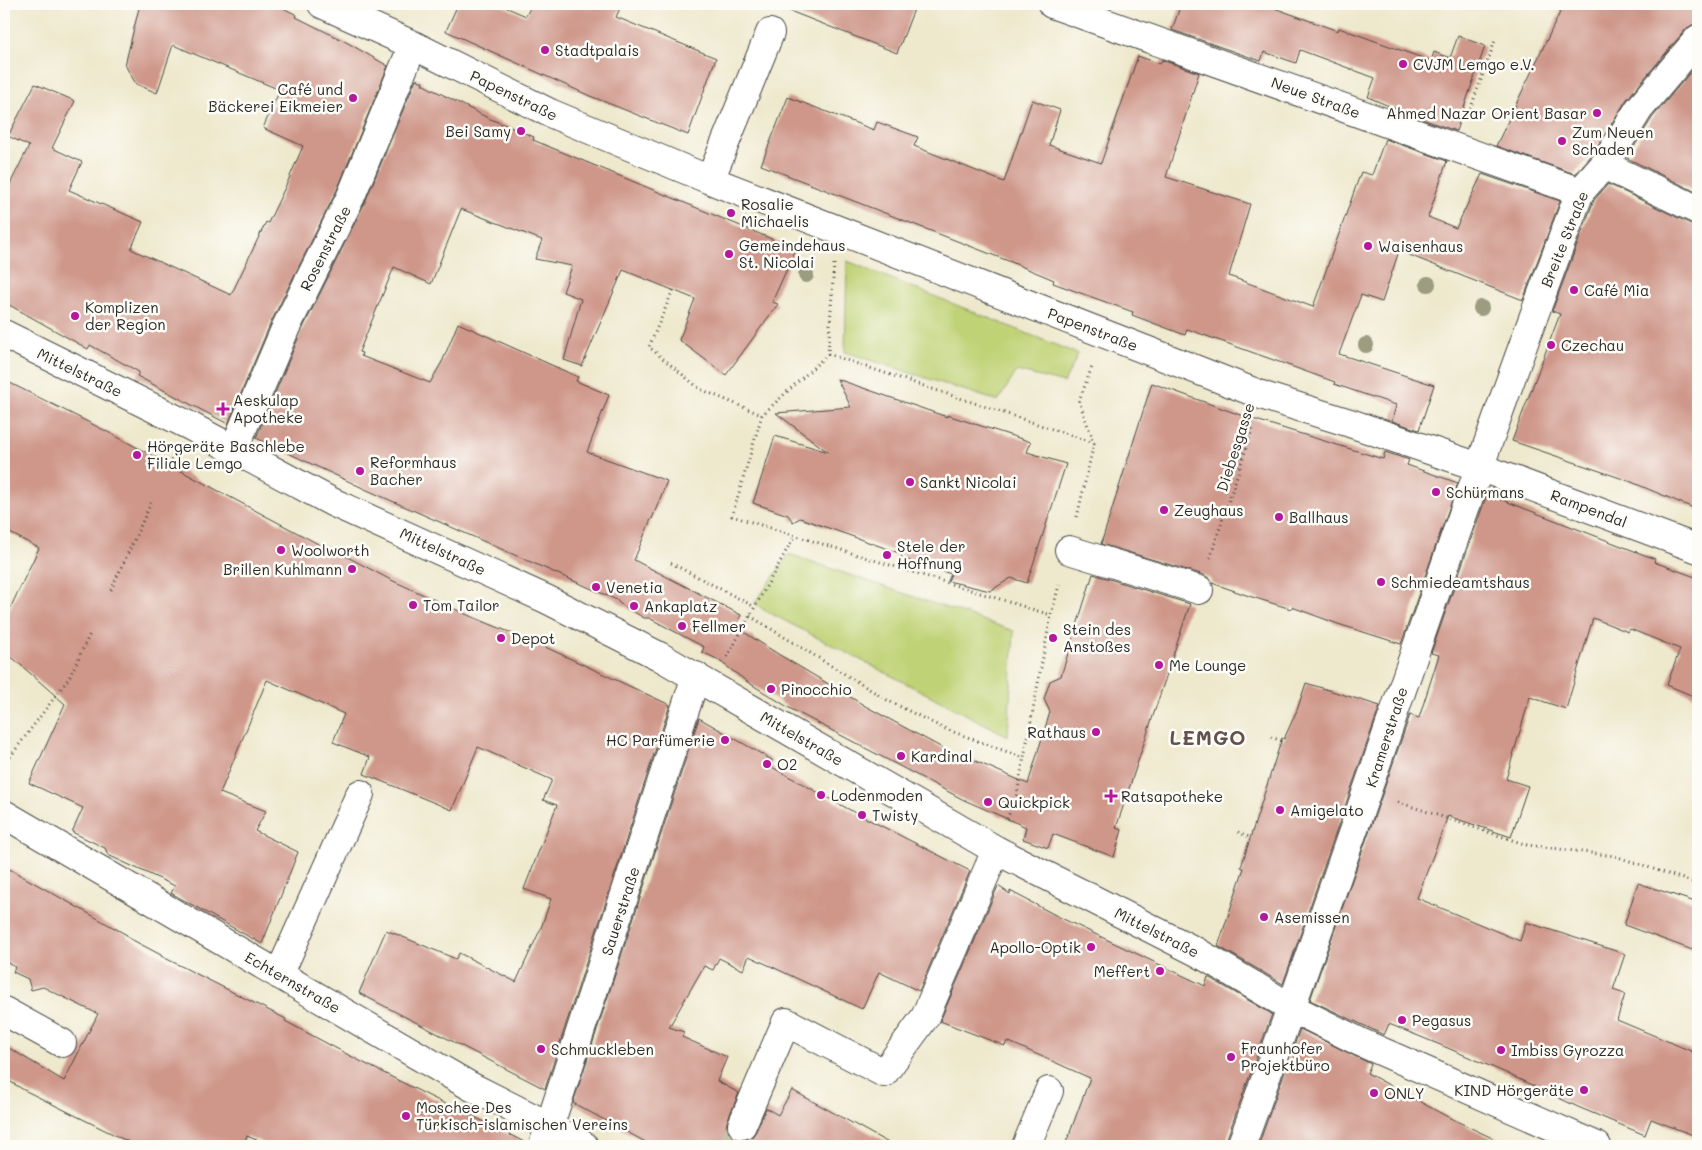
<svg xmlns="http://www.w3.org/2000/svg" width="1702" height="1150" font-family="Mali,sans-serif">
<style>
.green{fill:#bfd275;stroke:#757e50}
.building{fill:#cf978a}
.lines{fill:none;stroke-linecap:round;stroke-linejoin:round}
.minor-tunnel{stroke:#c7c2ac;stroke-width:28;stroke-dasharray:28 14;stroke-linecap:butt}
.minor-casing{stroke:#484743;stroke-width:30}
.path{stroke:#484743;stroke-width:3;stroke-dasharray:1 4;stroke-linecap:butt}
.minor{stroke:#fff;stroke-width:28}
.tree{fill:#9b9c80}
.poi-dot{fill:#b5179e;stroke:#fdfcf7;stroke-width:2}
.labels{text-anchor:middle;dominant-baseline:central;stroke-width:5;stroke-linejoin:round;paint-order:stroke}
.poi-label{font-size:15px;fill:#2b2b2b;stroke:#fdfcf7;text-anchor:start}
.street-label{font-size:15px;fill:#2b2b2b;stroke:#fdfcf7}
.district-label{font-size:20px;font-weight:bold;letter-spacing:1px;fill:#64514c;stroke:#fdfcf7}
</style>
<rect width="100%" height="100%" fill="#fdfcf7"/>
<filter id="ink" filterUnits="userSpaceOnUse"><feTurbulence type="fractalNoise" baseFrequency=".02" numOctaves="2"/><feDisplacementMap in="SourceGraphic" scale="10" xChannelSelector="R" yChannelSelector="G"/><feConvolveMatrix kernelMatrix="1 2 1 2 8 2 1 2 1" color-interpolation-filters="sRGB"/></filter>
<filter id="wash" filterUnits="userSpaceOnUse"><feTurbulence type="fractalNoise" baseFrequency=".0096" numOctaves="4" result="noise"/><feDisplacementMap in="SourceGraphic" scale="20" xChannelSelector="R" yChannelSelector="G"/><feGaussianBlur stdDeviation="1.12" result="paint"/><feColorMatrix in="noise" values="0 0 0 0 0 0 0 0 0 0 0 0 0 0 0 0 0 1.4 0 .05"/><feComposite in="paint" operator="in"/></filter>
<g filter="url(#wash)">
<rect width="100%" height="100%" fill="#eee8cc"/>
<path class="green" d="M847 261 1078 354 1064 383 1017 371 998 401 845 352Z
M789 554 1014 631 1008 736 764 610 755 603Z"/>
<g id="blocks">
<path class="building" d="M140 4H275L297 15 296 17 346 42 388 66 337 190 272 320 228 424 137 376 139 372 90 345 88 349 4 302V196L29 146 8 136 35 84 75 101 52 148 82 162 69 190 143 222 131 249 231 295 266 222 268 223 288 181 303 146 263 128 280 90 173 45 157 93 136 84 125 65Z
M458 4H498L526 16 532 4H622L616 17 716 58 688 135 590 96 446 31Z
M777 4H916L897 53 777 6Z
M1181 4H1263L1338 31 1339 28 1431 61 1434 52 1450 58 1458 36 1485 46 1456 131 1396 110V109L1368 97 1375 78 1300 50 1296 63 1264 52 1261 61 1172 30Z
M1564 4H1698V24L1692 25 1686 29 1627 99 1591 156 1575 174 1496 146Z
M1138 56 1160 64 1162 60 1199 73 1166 177 1250 204 1229 276 1313 307 1361 172 1372 175 1385 139 1447 161 1428 217 1456 228 1482 174 1560 201 1523 300 1399 251 1382 302 1361 295 1339 354 1434 385 1419 430 1392 421 1396 405 1334 384 1335 382 1187 329 1185 335 1132 315 1133 312 1053 283 1054 280 1011 262 761 165 788 97 874 130 877 122 918 137 914 146 1004 182 1032 100 1060 110 1049 145 1101 163Z
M1698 63V193L1627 158 1652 118Z
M416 79 423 82 422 84 488 118 534 137 533 140 796 249 772 302 778 304 726 375 679 340 695 299 623 270 582 366 564 360 581 299 563 292 572 266 535 259 542 240 461 209 431 284 394 267 359 352 362 353 361 356 430 383 443 360 458 323 578 377 576 381 609 395 587 452 667 481 652 519H651L634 560 741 615 736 627 778 654 867 707 970 763 973 760 1028 784 1050 712 1044 699 1050 681 1061 676 1093 574 1190 604 1116 828 1122 830 1114 857 1053 834 1048 848 1023 839 1026 827 964 800 791 709 746 681 717 659 702 652 704 647 649 618H644L619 603 617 600 367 490 256 438 300 334 365 202Z
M1608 184 1691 224 1698 225V510L1629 481 1512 441 1560 314 1552 311 1594 200Z
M837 379 947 417V415L1031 442 1027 452 1066 464 1027 583 1011 578 990 591 948 581 951 574 901 558 902 554 800 518 793 522 788 515 753 503 775 436 828 452 776 413 851 407Z
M4 380 106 431 322 546 323 544 389 579 470 616 541 645 670 705 545 1089 359 993 386 930 456 959 459 953 516 982 541 928 551 899 524 889 557 805 543 800 552 780 478 747 452 810 364 774 370 757 333 742 344 714 267 680 220 793 266 811 255 831 298 852 262 944 171 893 175 886 108 855 105 848 72 832 83 808 29 783 65 704 14 659 4 653V621L39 548 4 530Z
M1152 383 1243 416 1383 459 1385 452 1409 460 1407 465 1458 483 1401 644 1338 624 1292 607 1291 609 1249 596 1212 583 1210 579 1204 575 1101 544Z
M1487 494 1655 559 1654 562 1698 578V698L1667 685 1680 649 1630 629 1628 632 1593 618 1566 709 1530 697 1506 779 1528 786 1511 837 1448 816 1417 898 1520 941 1526 922 1625 954 1613 990 1625 994 1617 1020 1698 1054V1137L1651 1119 1645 1135 1578 1107 1506 1073 1443 1046 1389 1024 1384 1035 1310 1000 1410 715 1419 718 1439 655 1431 653Z
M1306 683 1380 706 1283 984 1218 946 1244 868 1241 867 1282 738 1284 739 1297 710Z
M699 718 772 760 770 766 850 810 970 871 919 991 879 972 862 1009 749 956 743 970 719 958 713 970 704 966 669 1027 684 1032 682 1037 727 1057 717 1081 739 1093 728 1119 726 1126 729 1134 735 1139 743 1141 752 1137 756 1131 766 1108 778 1115 792 1090 894 1146H653L573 1103Z
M4 866 127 935V937L161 955V956L286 1019 285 1021 358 1060 435 1099 485 1122 528 1144V1146H271L247 1136 242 1146H137L24 1090 4 1078V1045L64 1081 98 1014 43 987 31 990 28 979 13 972 15 967 4 961Z
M1638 883 1698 903V952L1624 925Z
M998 886 1010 894V891L1059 917 1205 986 1208 977 1272 1014 1226 1141V1146H1065L1090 1078 1007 1041 1005 1046 940 1021Z
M1300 1029 1371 1064 1367 1073 1448 1117 1509 1146H1258Z"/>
</g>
</g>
<g filter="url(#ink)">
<use href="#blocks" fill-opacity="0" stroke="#484743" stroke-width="1"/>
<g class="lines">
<path class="minor-tunnel" d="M732 1146 742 1125"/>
<defs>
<path id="minor" d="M322 4 413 45 550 113 710 180 1264 396 1350 423 1479 467 1698 549
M1052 4 1580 192
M1604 165 1698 210
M710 180 770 33
M4 334 188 425 332 502 546 599 659 656 996 850 1197 952 1292 1008 1360 1042 1597 1146
M234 449 286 327 351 196 413 45
M1069 550 1199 590
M4 814 470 1086 551 1127 584 1146
M279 975 360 794
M4 1011 62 1043
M742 1125 786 1022 884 1073 925 1017 996 850
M543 1146 696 676
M1026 1146 1049 1091
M1241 1146C1358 829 1460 507 1580 192L1604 165 1639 109 1698 39"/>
</defs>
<use href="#minor" class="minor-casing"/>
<path class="path" d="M1467 118 1495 41
M834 264 828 354 762 415 732 516 1051 615
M673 290 649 347 700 389 762 415
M828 354 1094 443
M169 465 174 455
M1077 517 1094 443 1079 401 1093 364
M1210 558 1253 427
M671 563 755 607
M111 590 151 503
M750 616 887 700 943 728 1024 758
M727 657 795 535
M1271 737 1282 741
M4 765 69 678 91 632
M1398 802 1527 845 1615 856 1698 884
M1007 819 1017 794 1051 615 1060 582
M1238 832 1249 837"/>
<use href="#minor" class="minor"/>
</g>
<g class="tree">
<circle cx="806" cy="275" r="8"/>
<circle cx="1428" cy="284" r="8"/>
<circle cx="1481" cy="308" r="8"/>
<circle cx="1366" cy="345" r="8"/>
</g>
</g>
<g class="poi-dot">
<circle cx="545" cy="50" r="5"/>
<circle cx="1403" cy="64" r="5"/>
<circle cx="353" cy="98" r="5"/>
<circle cx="1597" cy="113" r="5"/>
<circle cx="521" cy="131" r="5"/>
<circle cx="1562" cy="141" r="5"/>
<circle cx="731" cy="213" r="5"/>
<circle cx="1368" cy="246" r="5"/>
<circle cx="729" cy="254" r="5"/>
<circle cx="1574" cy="290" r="5"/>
<circle cx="75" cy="316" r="5"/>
<circle cx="1551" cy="345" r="5"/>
<path d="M220.5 401.5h5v5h5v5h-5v5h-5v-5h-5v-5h5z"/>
<circle cx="137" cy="455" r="5"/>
<circle cx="360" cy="471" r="5"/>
<circle cx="910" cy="482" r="5"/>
<circle cx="1436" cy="492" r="5"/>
<circle cx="1164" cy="510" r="5"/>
<circle cx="1279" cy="517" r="5"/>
<circle cx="281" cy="550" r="5"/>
<circle cx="887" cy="555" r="5"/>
<circle cx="352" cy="569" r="5"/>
<circle cx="1381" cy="582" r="5"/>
<circle cx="596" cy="587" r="5"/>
<circle cx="413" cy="605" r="5"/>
<circle cx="634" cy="606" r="5"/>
<circle cx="682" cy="626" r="5"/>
<circle cx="501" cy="638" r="5"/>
<circle cx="1053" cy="638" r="5"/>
<circle cx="1159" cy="665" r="5"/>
<circle cx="771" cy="689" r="5"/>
<circle cx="1096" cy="732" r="5"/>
<circle cx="725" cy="740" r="5"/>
<circle cx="901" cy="756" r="5"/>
<circle cx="767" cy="764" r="5"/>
<circle cx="821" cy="795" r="5"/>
<path d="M1108.5 788.5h5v5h5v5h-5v5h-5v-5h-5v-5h5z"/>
<circle cx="988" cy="802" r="5"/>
<circle cx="1280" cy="810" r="5"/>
<circle cx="862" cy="815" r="5"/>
<circle cx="1264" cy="917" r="5"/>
<circle cx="1091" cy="947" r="5"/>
<circle cx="1160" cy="971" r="5"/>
<circle cx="1402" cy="1020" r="5"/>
<circle cx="541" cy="1049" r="5"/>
<circle cx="1501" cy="1050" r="5"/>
<circle cx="1231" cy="1057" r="5"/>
<circle cx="1584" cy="1090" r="5"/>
<circle cx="1374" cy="1093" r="5"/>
<circle cx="406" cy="1116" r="5"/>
</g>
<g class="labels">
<g class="poi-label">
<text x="555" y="50">Stadtpalais</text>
<text x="1413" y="64">CVJM Lemgo e.V.</text>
<text x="343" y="89" text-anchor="end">Café und<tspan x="343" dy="17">Bäckerei Eikmeier</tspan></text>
<text x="1587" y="113" text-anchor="end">Ahmed Nazar Orient Basar</text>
<text x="511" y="131" text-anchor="end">Bei Samy</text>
<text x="1572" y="132">Zum Neuen<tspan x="1572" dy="17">Schaden</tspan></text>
<text x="741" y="204">Rosalie<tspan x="741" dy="17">Michaelis</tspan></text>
<text x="739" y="245">Gemeindehaus<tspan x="739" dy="17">St. Nicolai</tspan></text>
<text x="1378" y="246">Waisenhaus</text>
<text x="1584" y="290">Café Mia</text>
<text x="85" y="307">Komplizen<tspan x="85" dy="17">der Region</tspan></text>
<text x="1561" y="345">Czechau</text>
<text x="233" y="400">Aeskulap<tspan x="233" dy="17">Apotheke</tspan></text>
<text x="147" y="446">Hörgeräte Baschlebe<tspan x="147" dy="17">Filiale Lemgo</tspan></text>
<text x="370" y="462">Reformhaus<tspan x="370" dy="17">Bacher</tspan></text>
<text x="920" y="482">Sankt Nicolai</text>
<text x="1446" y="492">Schürmans</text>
<text x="1174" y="510">Zeughaus</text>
<text x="1289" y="517">Ballhaus</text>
<text x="897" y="546">Stele der<tspan x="897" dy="17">Hoffnung</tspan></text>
<text x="291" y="550">Woolworth</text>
<text x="342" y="569" text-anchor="end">Brillen Kuhlmann</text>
<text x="1391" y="582">Schmiedeamtshaus</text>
<text x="606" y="587">Venetia</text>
<text x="423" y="605">Tom Tailor</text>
<text x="644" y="606">Ankaplatz</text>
<text x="692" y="626">Fellmer</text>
<text x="1063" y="629">Stein des<tspan x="1063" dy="17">Anstoßes</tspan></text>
<text x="511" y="638">Depot</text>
<text x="1169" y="665">Me Lounge</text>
<text x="781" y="689">Pinocchio</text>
<text x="1086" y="732" text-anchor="end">Rathaus</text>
<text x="715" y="740" text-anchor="end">HC Parfümerie</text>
<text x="911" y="756">Kardinal</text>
<text x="777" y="764">O2</text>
<text x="831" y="795">Lodenmoden</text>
<text x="1121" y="796">Ratsapotheke</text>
<text x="998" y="802">Quickpick</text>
<text x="1290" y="810">Amigelato</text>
<text x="872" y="815">Twisty</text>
<text x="1274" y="917">Asemissen</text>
<text x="1081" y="947" text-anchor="end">Apollo-Optik</text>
<text x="1150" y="971" text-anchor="end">Meffert</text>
<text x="1412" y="1020">Pegasus</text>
<text x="1241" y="1048">Fraunhofer<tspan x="1241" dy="17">Projektbüro</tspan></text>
<text x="551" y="1049">Schmuckleben</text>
<text x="1511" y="1050">Imbiss Gyrozza</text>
<text x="1574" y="1090" text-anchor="end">KIND Hörgeräte</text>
<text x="1384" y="1093">ONLY</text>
<text x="416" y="1107">Moschee Des<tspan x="416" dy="17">Türkisch-islamischen Vereins</tspan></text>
</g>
<g class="street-label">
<text transform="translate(514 95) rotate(26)">Papenstraße</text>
<text transform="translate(1316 97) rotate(20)">Neue Straße</text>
<text transform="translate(1564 239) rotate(-68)">Breite Straße</text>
<text transform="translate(325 248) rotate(-63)">Rosenstraße</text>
<text transform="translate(1093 329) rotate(21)">Papenstraße</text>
<text transform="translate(80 372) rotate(26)">Mittelstraße</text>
<text transform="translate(1235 447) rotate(-72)">Diebesgasse</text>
<text transform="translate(1589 508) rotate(21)">Rampendal</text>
<text transform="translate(443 551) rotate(25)">Mittelstraße</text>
<text transform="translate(1386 737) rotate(-72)">Kramerstraße</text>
<text transform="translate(802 738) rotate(30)">Mittelstraße</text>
<text transform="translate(620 911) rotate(-72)">Sauerstraße</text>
<text transform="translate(1157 932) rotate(27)">Mittelstraße</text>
<text transform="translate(293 982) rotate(30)">Echternstraße</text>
</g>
<g class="district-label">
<text x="1208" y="737">LEMGO</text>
</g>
</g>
<rect width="1702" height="1150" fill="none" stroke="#fdfcf7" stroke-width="20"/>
</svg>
